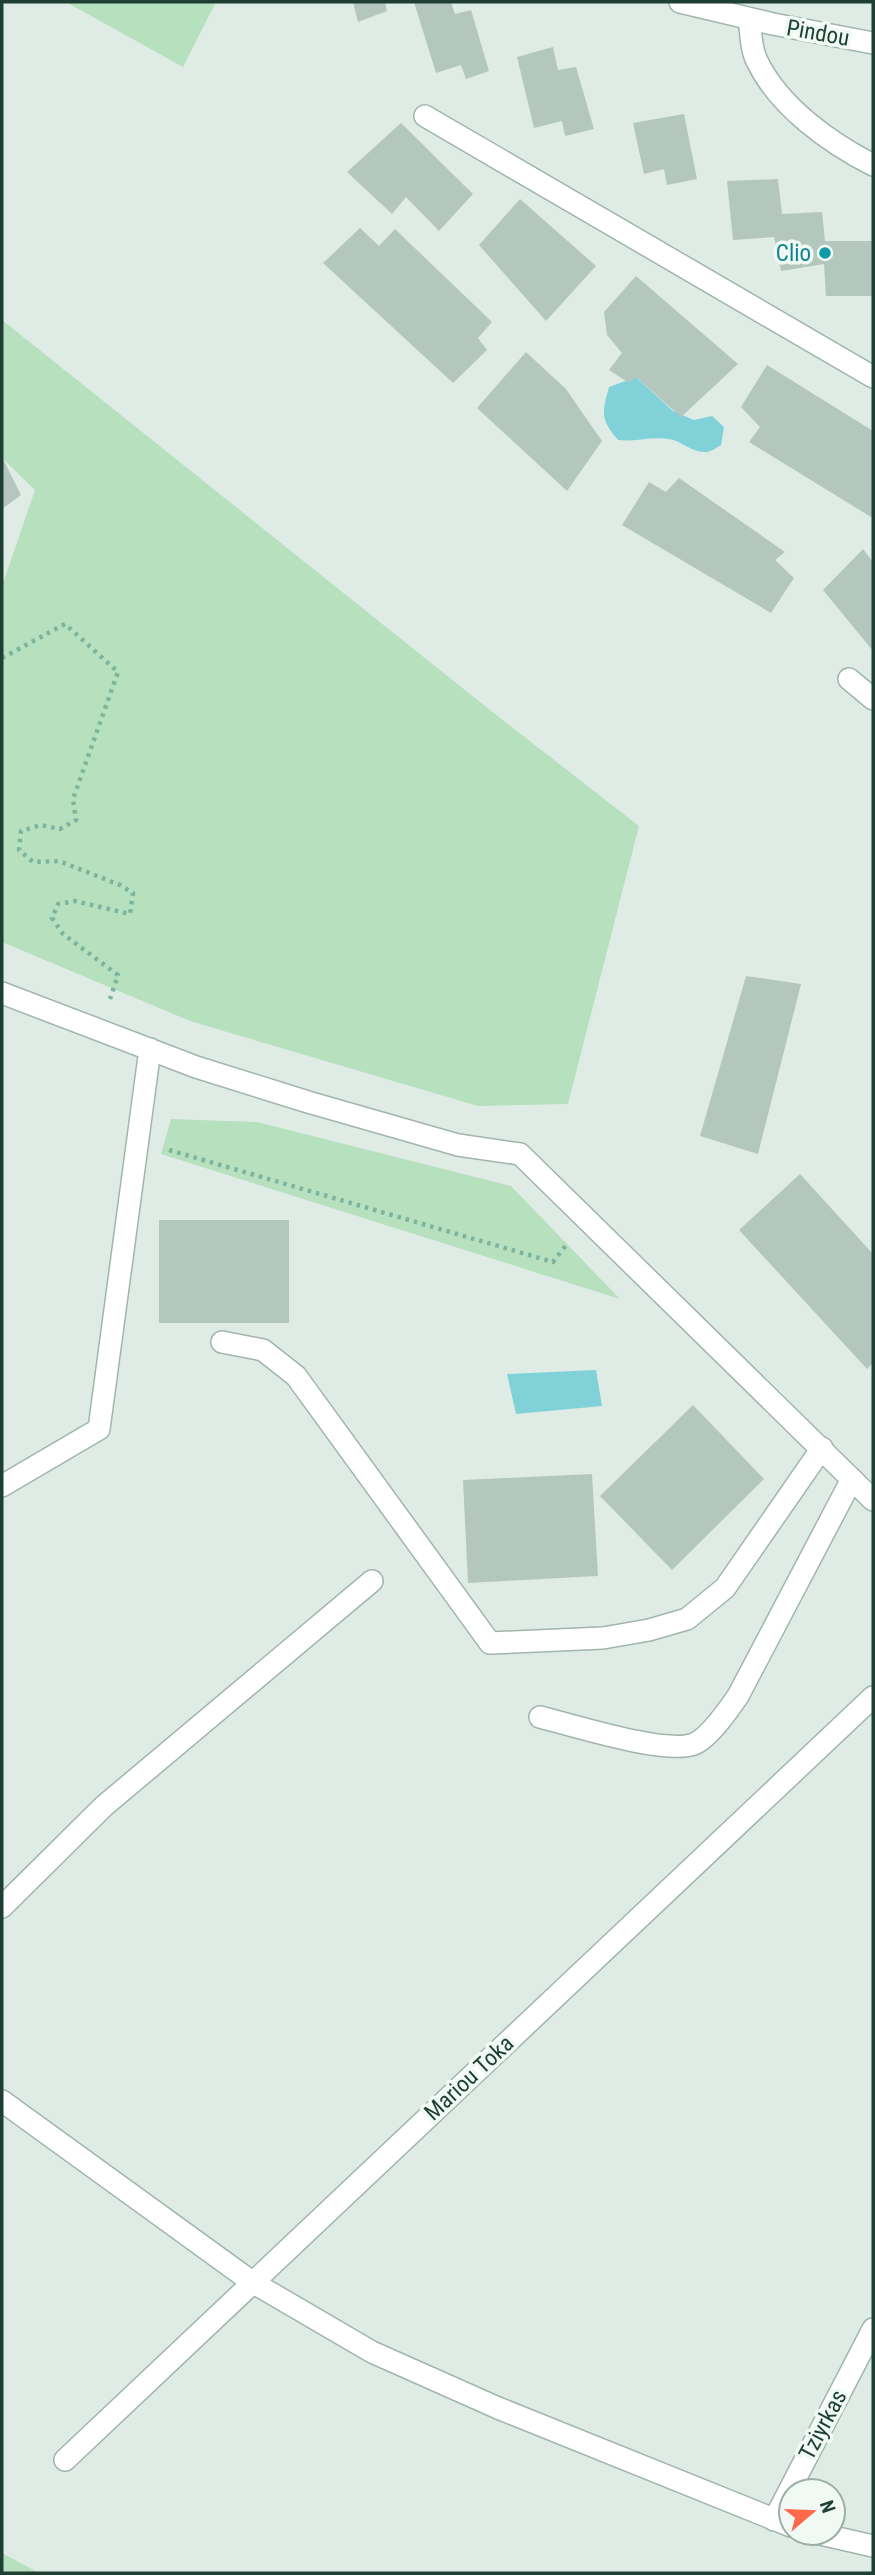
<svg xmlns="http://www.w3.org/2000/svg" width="875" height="2575" font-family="'Roboto Condensed',sans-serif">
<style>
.green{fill:#b6e0be}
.water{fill:#81d2d8}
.building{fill:#b4c7be}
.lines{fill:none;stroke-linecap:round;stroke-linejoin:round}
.service-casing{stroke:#a1b5ad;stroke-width:24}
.minor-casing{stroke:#a1b5ad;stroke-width:24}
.path{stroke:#7cb49e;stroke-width:4.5;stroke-dasharray:3.5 5;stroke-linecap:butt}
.service{stroke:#fff;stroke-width:21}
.minor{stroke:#fff;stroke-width:21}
.culture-dot{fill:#0f9aa8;stroke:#f0f9f4;stroke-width:2.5}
.labels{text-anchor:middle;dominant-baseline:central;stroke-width:7;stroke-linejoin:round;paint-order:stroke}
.street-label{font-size:23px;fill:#1e3f33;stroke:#f0f9f4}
.culture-label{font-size:23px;fill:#0d838f;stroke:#f0f9f4;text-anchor:end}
</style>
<rect width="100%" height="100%" fill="#dfece6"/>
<path class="green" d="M66 2H216L183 67Z
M2 320 495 714 639 826 568 1104 478 1106 190 1021 2 942V586L35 490 2 458Z
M171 1119 257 1122 511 1186 620 1299 161 1154Z
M2 2553 39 2573H2Z"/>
<path class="water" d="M636 377 673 411 694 420 712 416 724 427 721 445C716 448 711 452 706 452 692 453 682 441 669 439 651 436 635 442 618 440 600 419 602 413 609 387Z
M596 1370 602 1406 516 1414 507 1374Z"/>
<path class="building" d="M353 2H385L387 11 358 22Z
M414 2H451L455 14 471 10 489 71 466 79 461 65 436 73Z
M553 47 558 70 576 67 594 129 565 136 562 121 534 128 517 57Z
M684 114 697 179 667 185 664 169 644 174 633 123Z
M401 123 473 194 439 231 406 197 392 214 347 172Z
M778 179 782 214 822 212 825 241H873V296H826L824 264 781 271 774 237 733 240 727 181Z
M520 199 596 266 546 321 479 245Z
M360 228 379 246 395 229 492 322 478 338 487 350 453 383 323 263Z
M636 276 738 364 681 417 636 377 629 383 609 370 622 353 607 335 604 312Z
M526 352 566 389 602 441 567 491 477 408Z
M767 365 873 431V514L871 517 749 442 760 427 741 407Z
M2 457 21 495 2 509Z
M679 478 785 552 775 560 794 578 771 613 622 525 649 482 666 492Z
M863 549 873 562V651L823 590Z
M746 976 801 984 758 1154 700 1136Z
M800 1174 873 1254V1363L867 1369 739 1230Z
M159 1220H289V1323H159Z
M693 1405 764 1479 672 1570 600 1496Z
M592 1474 598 1576 468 1583 463 1480Z"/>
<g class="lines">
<defs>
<path id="service" d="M425 116 873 377
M849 679 873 699
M222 1342 263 1350 296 1376 490 1643 603 1638 649 1630 687 1619 725 1588 822 1448
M540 1717C572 1725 666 1755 694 1744 709 1738 729 1709 738 1696L852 1479"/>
<path id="minor" d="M680 2 773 24 873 43
M749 19C751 32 751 50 757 61 779 107 830 143 873 165
M2 993 196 1067 308 1102 458 1145 520 1154 873 1500
M2 1486 99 1429 150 1049
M2 1907 104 1806 372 1581
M2 2101 252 2282 372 2352 498 2408 791 2526
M65 2460 873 1697
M774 2520 873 2329
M816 2533 873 2546"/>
</defs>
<use href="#service" class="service-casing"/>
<use href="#minor" class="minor-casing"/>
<path class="path" d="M2 658 65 624 118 672 73 799 76 820 60 829 41 825 21 831 19 850 33 862 59 861 120 885 133 893 130 914 75 901 58 904 52 918 63 934 118 975 110 999
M169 1150 553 1262 567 1244"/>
<use href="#service" class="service"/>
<use href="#minor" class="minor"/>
</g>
<circle class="culture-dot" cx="825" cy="253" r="7"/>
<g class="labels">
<g class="street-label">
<text transform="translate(818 33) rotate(10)">Pindou</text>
<text transform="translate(469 2078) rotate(-43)">Mariou Toka</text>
<text transform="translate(823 2425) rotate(-62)">Tziyrkas</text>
</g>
<g class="culture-label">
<text x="811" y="253">Clio</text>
</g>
</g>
<rect width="875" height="2575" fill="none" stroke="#1e3f33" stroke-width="7"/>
<g transform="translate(812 2512) rotate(71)"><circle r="33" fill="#f0f9f4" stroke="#9cafa7" stroke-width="2"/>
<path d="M0-5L12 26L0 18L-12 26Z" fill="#ff694b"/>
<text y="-10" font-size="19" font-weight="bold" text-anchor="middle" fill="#1e3f33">N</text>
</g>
</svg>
